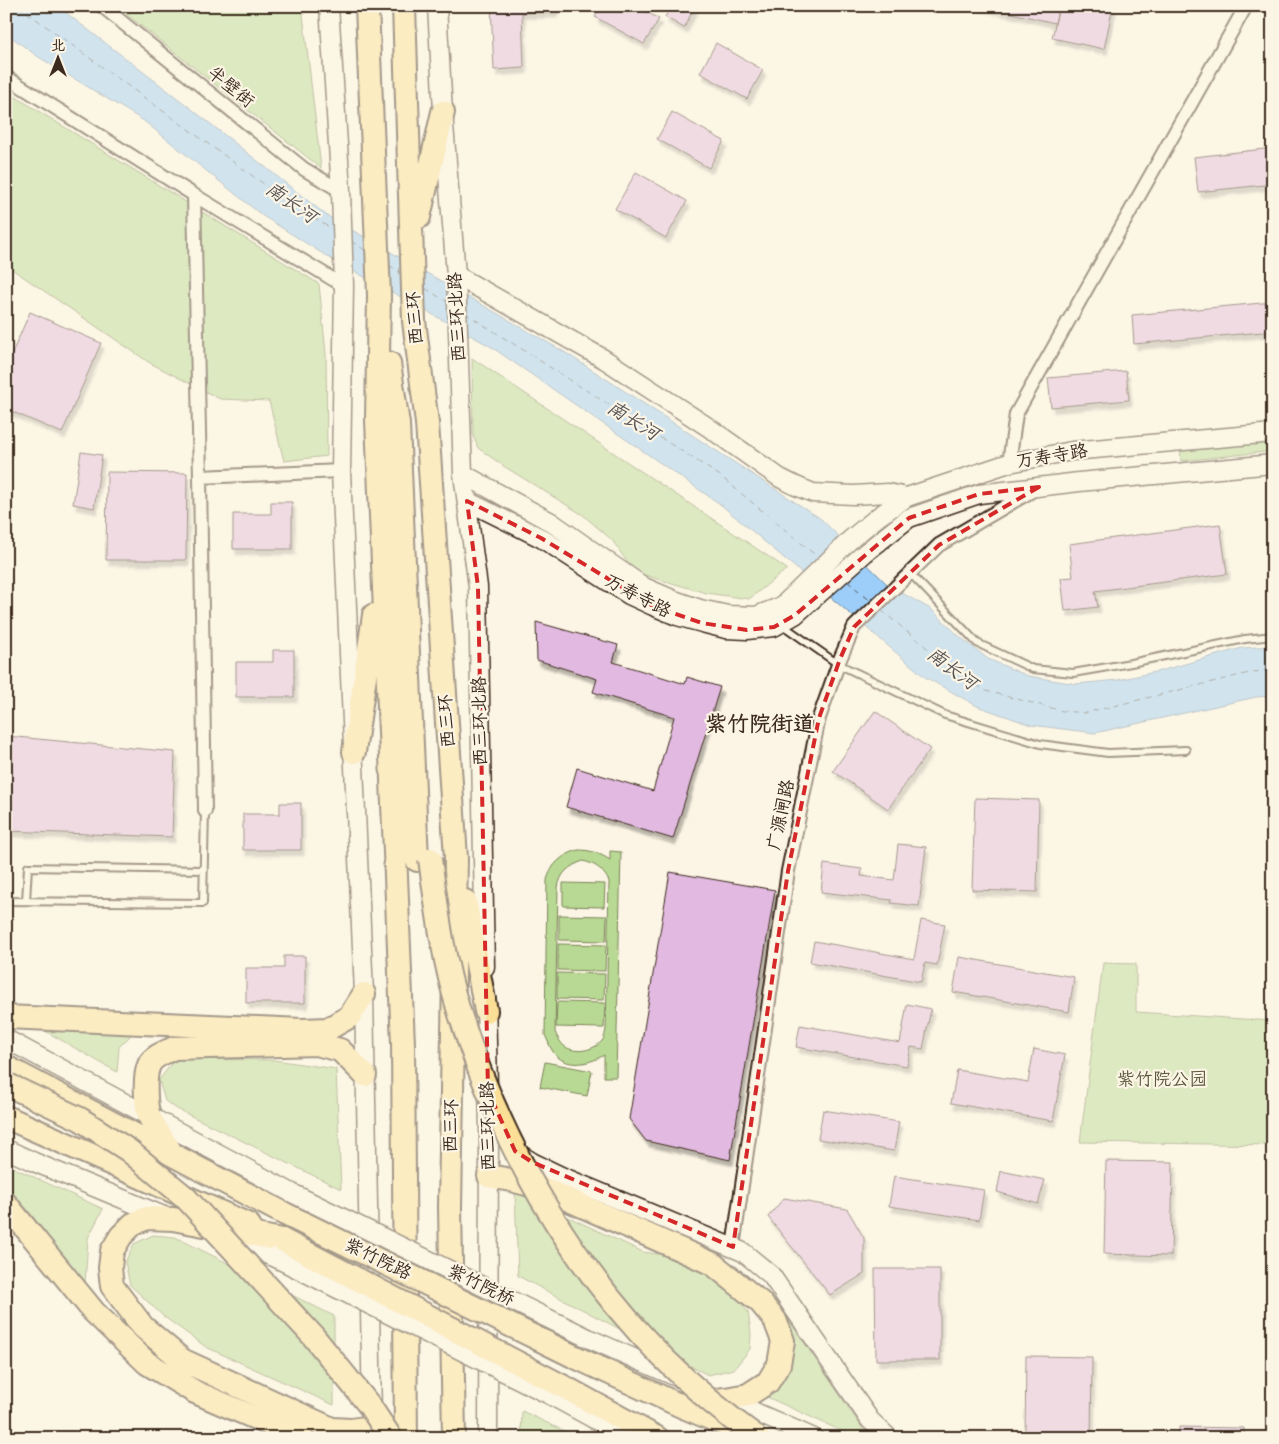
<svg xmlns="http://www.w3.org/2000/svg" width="1279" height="1444" font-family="'Architects Daughter','LXGW WenKai TC',sans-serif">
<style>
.built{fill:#f4e3e4}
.green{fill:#b8d993;stroke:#7a8258;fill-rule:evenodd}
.water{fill:#9dcef9;stroke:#768ca1}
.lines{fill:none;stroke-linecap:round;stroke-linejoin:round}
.ferry{stroke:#545355;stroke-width:1;stroke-dasharray:6 5;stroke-linecap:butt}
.building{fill:#e2bae1;stroke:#3b2a1e;filter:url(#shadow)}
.lane-casing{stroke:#3b2a1e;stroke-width:10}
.street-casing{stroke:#3b2a1e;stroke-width:16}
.secondary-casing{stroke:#3b2a1e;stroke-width:21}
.highway-casing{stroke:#3b2a1e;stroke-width:26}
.lane{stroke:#fcf5e5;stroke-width:6}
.street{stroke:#fcf5e5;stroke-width:12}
.secondary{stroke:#fcf5e5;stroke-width:18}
.highway{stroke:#fbdf96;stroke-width:22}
.secondary-bridge-casing{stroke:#3b2a1e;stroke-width:21;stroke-linecap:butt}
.highway-bridge-casing{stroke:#3b2a1e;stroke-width:26;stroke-linecap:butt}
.secondary-bridge{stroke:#fcf5e5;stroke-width:18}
.highway-bridge{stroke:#fbdf96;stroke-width:22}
.marked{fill:none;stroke:#d62828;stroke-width:4;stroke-dasharray:10 6;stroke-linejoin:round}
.labels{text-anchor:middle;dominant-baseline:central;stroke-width:4.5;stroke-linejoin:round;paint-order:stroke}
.street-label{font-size:18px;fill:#3b2a1e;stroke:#fcf5e5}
.park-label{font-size:18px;fill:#5a563b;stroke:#fcf5e5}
.water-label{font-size:19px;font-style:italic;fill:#545355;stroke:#fcf5e5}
.district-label{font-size:22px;font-weight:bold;fill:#3b2a1e;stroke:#fcf5e5}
</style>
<defs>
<filter id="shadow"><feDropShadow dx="3" dy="5.5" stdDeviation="1" flood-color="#0004"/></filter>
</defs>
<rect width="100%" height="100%" fill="#fcf5e5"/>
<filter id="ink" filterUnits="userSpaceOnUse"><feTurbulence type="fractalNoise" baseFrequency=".02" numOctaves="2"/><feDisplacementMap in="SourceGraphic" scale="10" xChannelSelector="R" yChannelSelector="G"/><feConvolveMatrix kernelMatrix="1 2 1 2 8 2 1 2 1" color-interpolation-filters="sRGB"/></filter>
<g filter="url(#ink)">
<path class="built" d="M6 1349 13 1350 6 1375Z"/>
<path class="green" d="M116 6H302L321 168Z
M6 91 319 284 326 354 327 456 284 461 269 401 220 399 150 363 6 265Z
M472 358 787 569 749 599 706 593 634 572 612 540 583 515 505 467 478 448 473 435Z
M1273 440V451L1181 461 1180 450Z
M578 850C591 850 599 853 610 860V851L621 852 616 1077H604V1055C590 1064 566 1069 554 1053 550 1048 548 1041 545 1035L547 880C551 864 562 855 578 850ZM583 861C596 864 602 869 609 881L606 1029C605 1033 605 1038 602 1041 593 1051 575 1054 564 1046 560 1042 557 1037 555 1032L558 888C560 873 569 866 583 861Z
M563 883 605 884 604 907 563 906Z
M559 915 607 916 606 941 559 940Z
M558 944 606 945 605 971 558 970Z
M1103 963 1136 964V1012L1273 1021V1145L1080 1142Z
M557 973 605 974 604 1000 557 999Z
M557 1002 605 1003 604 1028 556 1027Z
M33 1024 133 1033 119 1047 117 1072Z
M175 1059 274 1060 336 1069 341 1189 177 1109 165 1101 159 1080Z
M545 1062 592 1071 587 1096 540 1087Z
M6 1164 103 1209 88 1238 85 1285 28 1210 6 1185Z
M515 1192 643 1252 688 1258 733 1292 748 1312 751 1334 750 1349 734 1369 708 1375 518 1276Z
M153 1235 175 1237 334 1316V1405L206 1347 163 1316 130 1285 125 1262 134 1244Z
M786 1316 869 1438H857L767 1397 785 1375 791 1344Z
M522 1411 579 1438H521Z"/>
<path class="water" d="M6 6H57L189 107 326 215 566 353 821 519 888 585 932 610 960 637 988 659 1028 676 1076 684 1118 680 1160 671 1242 648 1273 646V696L1256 697 1095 733 1031 725 977 706 925 677 720 504 490 346 328 257 263 216 144 121 37 56 6 33Z"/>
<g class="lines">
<path class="ferry" d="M18 6 283 198 335 231
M351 241 366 251
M389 265 402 274
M425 288 449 303
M465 313 719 475 819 558
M847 581 873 603
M881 610 955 671 986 691 1063 711 1085 713 1253 672 1273 670"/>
</g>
<path class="building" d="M491 6H557L554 12 522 13 524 68 494 70Z
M601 6H636L659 19 644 44 595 17Z
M671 6H695L684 28 665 17Z
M981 6H1059L1055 23Z
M1059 6H1113L1104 49 1052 38Z
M716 43 763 70 747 99 700 73Z
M672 112 724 141 709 168 657 139Z
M1273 148V184L1198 192 1194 157Z
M636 172 687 201 666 238 615 209Z
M1273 302V331L1134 344 1132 315Z
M30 312 101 343 62 433 6 409V367Z
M1126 371 1129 400 1051 407 1048 378Z
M81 452 102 455 94 508 73 504Z
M107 472 187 473 186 560H106Z
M271 502H292V549H233V514H271Z
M1220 524 1227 574 1095 591 1098 607 1065 611 1061 578 1073 577 1069 544Z
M536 622 618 645 613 662 685 684 687 677 720 687 673 839 566 807 577 768 653 791 674 717 593 692 597 679 537 660Z
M273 650H294V697H236V662H273Z
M875 711 930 749 888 809 833 771Z
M6 736 175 752 172 837 6 831Z
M975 798 1039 800 1037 892 972 890Z
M280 803H301V850H243V814H280Z
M898 844 926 847 919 906 891 903 892 900 821 892 824 864 862 869 861 876 894 880Z
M670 872 775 890 730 1160 646 1141 629 1119Z
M921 920 945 924 937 965 925 963 921 982 810 962 814 941 914 959Z
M284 956H305V1003H246V968H284Z
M959 957 1074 977 1069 1012 953 992Z
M907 1004 931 1009 923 1049 911 1047 907 1066 796 1047 800 1025 900 1043Z
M1034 1049 1065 1055 1053 1121 951 1103 957 1070 1028 1082Z
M823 1110 899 1122 894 1151 818 1139Z
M1106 1161 1173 1162 1171 1256 1104 1254Z
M1001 1171 1045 1180 1038 1204 997 1192Z
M894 1176 984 1190 979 1220 889 1206Z
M784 1198 847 1209 864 1238V1274L830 1295 768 1217Z
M875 1269H940V1360H876Z
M1026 1356 1092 1357 1091 1438H1025Z
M1179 1427 1244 1428V1438H1179Z"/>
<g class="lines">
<defs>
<path id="lane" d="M910 573 977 643 1033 669 1073 673 1131 663 1245 639 1273 636
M781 624 838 664 945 715 1040 744 1108 753 1186 750
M6 901 203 903 205 811
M26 901 28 867 204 870"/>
<path id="street" d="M102 6 304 169 341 191
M6 77 194 195
M1009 463 1016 414 1246 6
M341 471 200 477 194 195 344 286
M200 477 205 811
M733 1247 788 871 819 718 840 659 854 627 939 545 1035 489"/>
<path id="secondary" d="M329 6 341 191 344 286 341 471 364 994 372 1415
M437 6 443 112 456 275 463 474 478 587 485 967
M456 275 604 359 708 427 780 478 796 486 813 493 853 495 888 493 907 497
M463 474 551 522 644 587 674 600 700 609 728 615 756 616 782 606 851 539 879 516 907 497 1009 463 1072 451 1273 433
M467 501 541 538 629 595 653 606 677 616 702 623 726 629 747 630 774 627 795 615 865 553 909 518 979 494 1079 482 1273 464
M486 998 489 1130 488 1438
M6 1039 292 1193
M6 1149 34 1162 166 1217
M516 1152 532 1162 561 1176 743 1252 771 1275 870 1420 889 1438
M225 1239 274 1257
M588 1338 681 1379
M552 1396 629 1438
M723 1398 814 1438"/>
<path id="highway" d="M367 6 379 295 377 420 403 1044 406 1438
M404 6 414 321 427 423 456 858 450 1207 454 1438
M419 217 443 112
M389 363 398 424 417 860
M354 752 374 615
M465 901 486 1011
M6 1017 302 1030 328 1029 349 1017 364 994
M6 1067 285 1214
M6 1117 249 1225
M173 1155C165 1143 157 1131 150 1118 145 1108 144 1076 149 1065 153 1056 166 1052 174 1048L316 1044 340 1050 365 1075
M489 1176 511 1180 542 1188 713 1264 760 1302 775 1320 783 1341 779 1364 768 1382 748 1395 725 1399 679 1405
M6 1204 94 1312 147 1363 195 1392 302 1438
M282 1240 173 1219 147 1218 133 1224 121 1236 112 1251 110 1268 112 1286 143 1327 182 1360 332 1429 351 1430 372 1427
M573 1356 679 1405 748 1434
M564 1387 657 1438"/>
</defs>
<use href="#lane" class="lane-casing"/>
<use href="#street" class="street-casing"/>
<use href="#secondary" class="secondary-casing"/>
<use href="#highway" class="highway-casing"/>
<use href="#lane" class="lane"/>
<use href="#street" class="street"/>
<use href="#secondary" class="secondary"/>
<use href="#highway" class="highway"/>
<defs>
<path id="secondary-bridge" d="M292 1193 588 1338
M274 1257 552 1396"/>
<path id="highway-bridge" d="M430 859C437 909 443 959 458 1008 511 1179 610 1333 758 1438
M6 1084 80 1119 128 1150 185 1197 313 1336 369 1405 391 1438
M285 1214 573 1356
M282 1240 564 1387"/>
</defs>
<use href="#secondary-bridge" class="secondary-bridge-casing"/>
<use href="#highway-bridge" class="highway-bridge-casing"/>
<use href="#secondary-bridge" class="secondary-bridge"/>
<use href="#highway-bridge" class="highway-bridge"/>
</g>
</g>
<path d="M0 0H1279V1444H0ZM1039 487 939 545 854 627 840 659 819 718 788 871 733 1247 532 1162 515 1151 488 1091 478 587 467 501 541 538 653 606 702 623 747 630 774 627 795 615 909 518 979 494Z" fill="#fcf5e5" fill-opacity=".55" fill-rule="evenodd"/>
<path class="marked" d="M1039 487 939 545 854 627 840 659 819 718 788 871 733 1247 532 1162 515 1151 488 1091 478 587 467 501 541 538 653 606 702 623 747 630 774 627 795 615 909 518 979 494Z"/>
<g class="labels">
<g class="street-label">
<text transform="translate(231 87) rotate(39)">半壁街</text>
<text transform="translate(457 317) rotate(-93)">西三环北路</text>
<text transform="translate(415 318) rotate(-94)">西三环</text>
<text transform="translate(1052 456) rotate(-9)">万寿寺路</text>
<text transform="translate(638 596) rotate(28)">万寿寺路</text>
<text transform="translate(447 721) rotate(-94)">西三环</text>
<text transform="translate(480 721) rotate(-91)">西三环北路</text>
<text transform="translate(781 815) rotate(-78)">广源闸路</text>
<text transform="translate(451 1126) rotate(-89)">西三环</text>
<text transform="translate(488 1126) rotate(-91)">西三环北路</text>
<text transform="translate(378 1259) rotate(26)">紫竹院路</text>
<text transform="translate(481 1285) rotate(26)">紫竹院桥</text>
</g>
<g class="park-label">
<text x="1162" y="1079">紫竹院公园</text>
</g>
<g class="water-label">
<text transform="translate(291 203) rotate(35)">南长河</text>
<text transform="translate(633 421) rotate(32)">南长河</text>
<text transform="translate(952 669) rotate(37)">南长河</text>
</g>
<g class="district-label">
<text x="760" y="724">紫竹院街道</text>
</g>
</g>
<rect width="1279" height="1444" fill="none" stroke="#fcf5e5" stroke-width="25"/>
<rect x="12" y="12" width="1254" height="1419" fill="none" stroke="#3b2a1e" stroke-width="2" filter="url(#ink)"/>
<g transform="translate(58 58)" stroke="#fcf5e5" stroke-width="4" paint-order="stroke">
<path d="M0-4L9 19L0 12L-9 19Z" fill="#3b2a1e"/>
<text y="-8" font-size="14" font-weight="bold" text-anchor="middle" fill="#3b2a1e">北</text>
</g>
</svg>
